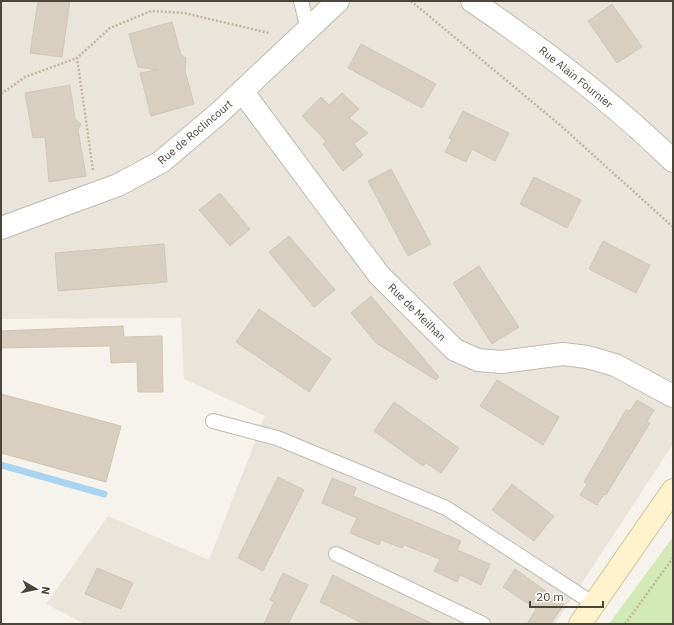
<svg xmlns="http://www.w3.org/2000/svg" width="674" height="625" font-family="'IBM Plex Sans',sans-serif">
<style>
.residential{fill:#eae5da}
.green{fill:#d2eab5}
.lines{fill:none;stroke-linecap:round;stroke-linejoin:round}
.stream{stroke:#a9d4f2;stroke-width:7}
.building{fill:#d8cfc1;stroke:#d3c7b4}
.lane-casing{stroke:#c2bbae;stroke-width:16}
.street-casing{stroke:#c2bbae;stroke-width:24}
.secondary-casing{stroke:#d6c79b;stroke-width:24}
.path{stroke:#c4b79f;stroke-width:2.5;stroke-dasharray:2 2;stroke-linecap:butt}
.lane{stroke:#fff;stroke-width:14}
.street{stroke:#fff;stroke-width:22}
.secondary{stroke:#fff3cd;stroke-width:22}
.labels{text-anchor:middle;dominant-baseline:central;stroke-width:3;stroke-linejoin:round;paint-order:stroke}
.street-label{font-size:11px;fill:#4b4439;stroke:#fff}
</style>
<rect width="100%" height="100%" fill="#f6f3ec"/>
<path class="residential" d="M1 1H673V444L555 624H85L46 604 108 516 209 560 265 416 184 379 181 318 1 319Z"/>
<path class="green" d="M673 537V624H609Z"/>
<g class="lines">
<path class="stream" d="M1 465 104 494"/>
</g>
<path class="building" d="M38 1H70L62 57 30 53Z
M612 4 642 47 617 63 588 21Z
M172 22 181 55 186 58 185 71 194 104 151 116 140 73 158 70 138 67 129 34Z
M361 44 436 84 422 108 348 68Z
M70 85 75 119 81 124 78 130 86 176 49 182 45 137 33 138 25 93Z
M342 93 359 109 349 118 368 133 354 144 363 155 343 171 323 144 326 141 302 116 321 97 329 105Z
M463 111 509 133 495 161 472 149 466 162 445 152 452 139 449 138Z
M391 169 431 244 408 256 368 181Z
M534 177 581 200 567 228 520 204Z
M220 193 250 229 230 246 199 210Z
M289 236 335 290 314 307 269 252Z
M603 241 650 265 636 293 589 269Z
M164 244 167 282 58 291 55 253Z
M479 266 519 327 492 344 453 283Z
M371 296 439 377 436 380 376 343 351 313Z
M259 309 331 359 309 392 236 342Z
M123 326 124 337 162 336 163 392H138L137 362 111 363 110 346 1 348V331Z
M497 380 559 417 543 445 480 406Z
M1 394 121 426 106 482 1 453Z
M637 400 654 410 647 421 650 423 606 495 604 494 597 505 580 495 587 484 584 482 626 410 630 411Z
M394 402 459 448 441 473 426 463 423 466 374 431Z
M278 477 304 490 263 571 238 558Z
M332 478 356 488 353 496 461 541 457 550 490 564 481 585 460 575 457 582 434 571 440 559 404 545 402 548 381 540 379 545 350 533 357 518 322 503Z
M512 484 554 516 534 541 492 510Z
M97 568 133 583 121 609 85 594Z
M515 569 564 604 551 624H527L536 609 503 587Z
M283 573 308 585 288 624H264L274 602 270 600Z
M333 575 376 597 433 624H364L320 602Z"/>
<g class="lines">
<defs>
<path id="lane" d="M301 1 308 29
M213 421 277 438 446 508 594 604
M336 554 483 624"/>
<path id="street" d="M472 1C543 49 612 101 673 161
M242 91 379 275 455 350 478 360 501 362 563 354 587 357 615 365 673 396
M1 228 118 185 161 162 219 113 338 1"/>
<path id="secondary" d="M580 624 673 490"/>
</defs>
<use href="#lane" class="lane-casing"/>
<use href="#street" class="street-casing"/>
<use href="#secondary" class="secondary-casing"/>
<path class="path" d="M411 1 560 125 673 227
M1 94 25 77 77 58
M93 170 77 58 110 28 151 11 184 13 269 33
M625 624 673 558"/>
<use href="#lane" class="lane"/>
<use href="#street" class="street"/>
<use href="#secondary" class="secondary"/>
</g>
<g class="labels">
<g class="street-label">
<text transform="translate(576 77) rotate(39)">Rue Alain Fournier</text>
<text transform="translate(195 132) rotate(-40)">Rue de Roclincourt</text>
<text transform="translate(417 312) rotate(45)">Rue de Meilhan</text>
</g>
</g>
<rect width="674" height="625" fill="none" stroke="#4b4439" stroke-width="4"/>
<g transform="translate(36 589) rotate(99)" stroke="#ffffff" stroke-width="3" paint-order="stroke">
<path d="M0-3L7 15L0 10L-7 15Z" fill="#4b4439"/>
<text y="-6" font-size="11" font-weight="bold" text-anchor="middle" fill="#4b4439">N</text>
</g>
<path d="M530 601v6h73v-6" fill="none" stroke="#4b4439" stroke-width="2"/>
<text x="536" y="601" font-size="12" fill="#4b4439" stroke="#ffffff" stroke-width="3" paint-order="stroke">20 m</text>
</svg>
